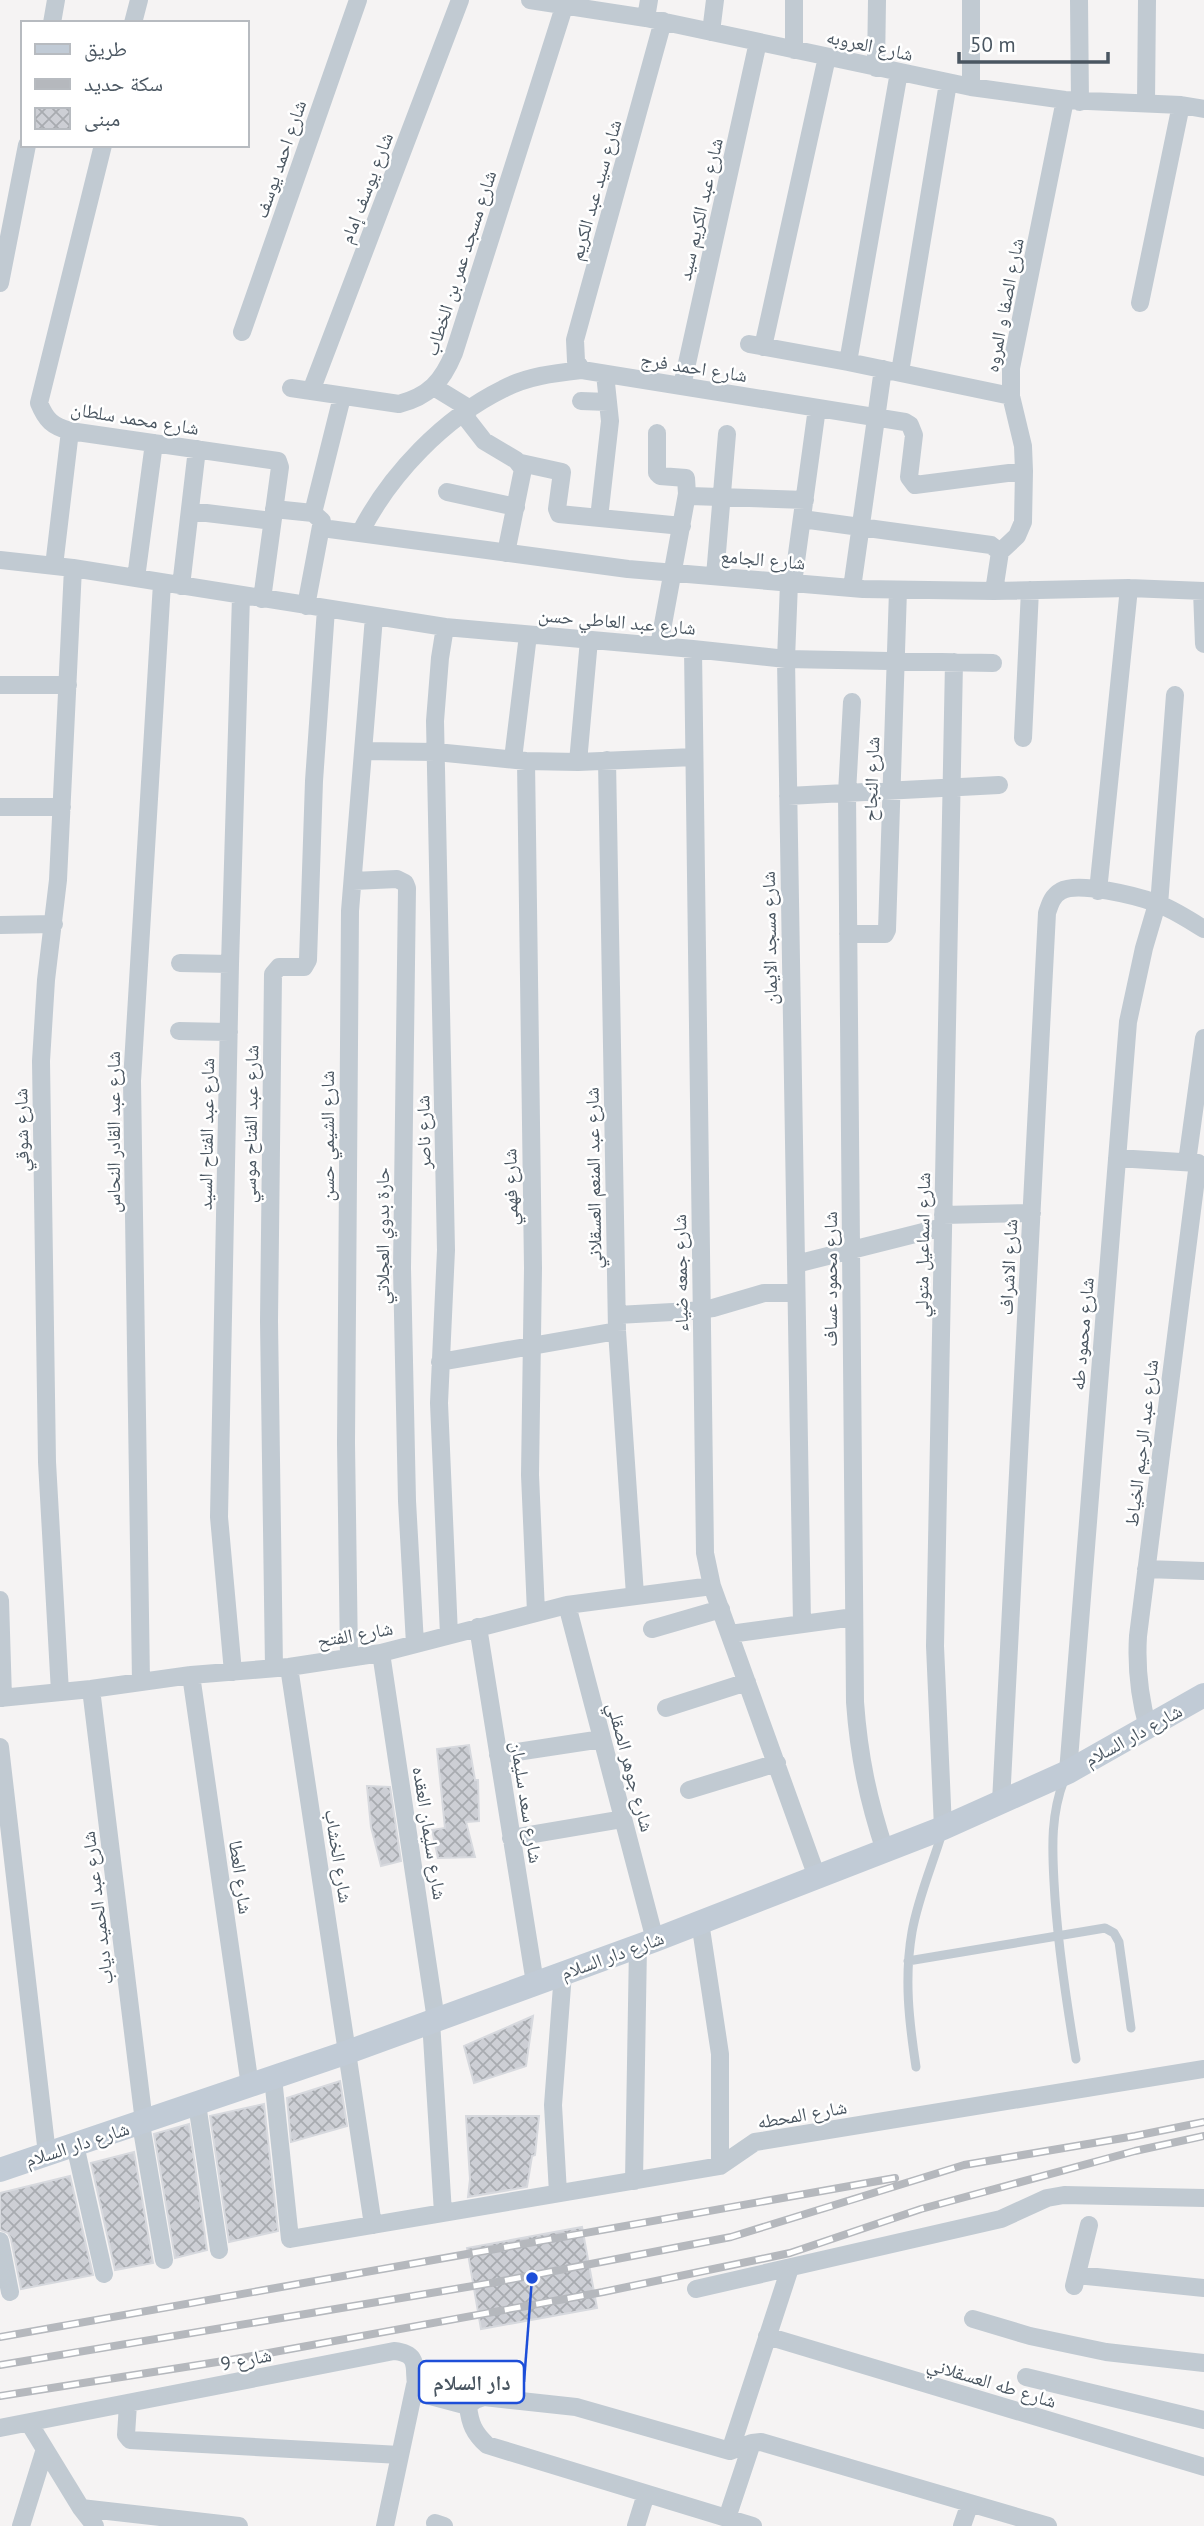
<svg xmlns="http://www.w3.org/2000/svg" width="1204" height="2526" font-family="'PT Sans','Noto Naskh Arabic',sans-serif">
<style>
.building{fill:url(#building-cross-hatch);stroke:#d7d9de;stroke-width:2}
.lines{fill:none;stroke-linecap:round;stroke-linejoin:round}
.service{stroke:#c1cad2;stroke-width:9}
.minor{stroke:#c1cad2;stroke-width:18}
.secondary{stroke:#c1cbd6;stroke-width:24}
.rail-casing{stroke:#b5b8bd;stroke-width:8}
.rail{stroke:#fff;stroke-width:5;stroke-dasharray:16;stroke-linecap:butt}
.labels{text-anchor:middle;dominant-baseline:central;stroke-width:5;stroke-linejoin:round;paint-order:stroke}
.street-label{font-size:19px;fill:#4a5661;stroke:#fff}
.leader{fill:none;stroke:#1d4ed8;stroke-width:2.5}
.callout-dot{fill:#1d4ed8;stroke:#fff;stroke-width:2.5}
.callout{fill:#fff;stroke:#1d4ed8;stroke-width:2.5}
.callout-label{font-size:21px;text-anchor:middle;font-weight:bold;fill:#4a5661}
</style>
<defs>
<pattern id="building-cross-hatch" width="8" height="8" patternUnits="userSpaceOnUse" patternTransform="scale(1.75)"><rect width="8" height="8" fill="#cdcfd5"/><path d="M0 0l8 8M0 8l8-8" fill="none" stroke="#a8abb0"/></pattern>
</defs>
<rect width="100%" height="100%" fill="#f5f3f3"/>
<path class="building" d="M469 1745 475 1780H478L479 1821 466 1822 475 1857 438 1858 432 1830 445 1828 437 1749Z
M367 1786 390 1787 401 1861 381 1866 371 1827Z
M533 2016 526 2066 474 2083 464 2046Z
M340 2081 347 2126 291 2142 287 2098Z
M264 2104 278 2231 229 2242 210 2116Z
M466 2116H539L535 2155 532 2156 527 2187 468 2197 470 2179Z
M189 2124 207 2250 175 2258 154 2134Z
M134 2152 153 2263 115 2270 91 2163Z
M70 2176 93 2275 21 2289 11 2239 8 2233 0 2230V2193Z
M582 2227 597 2308 481 2329 467 2248Z"/>
<g class="lines">
<path class="service" d="M1064 1780C1051 1814 1052 1846 1054 1882 1057 1941 1066 2000 1076 2059
M908 1961 1105 1928 1114 1933 1119 1942 1131 2028
M916 2067C909 2021 904 1978 912 1932 918 1898 932 1866 942 1833"/>
<path class="minor" d="M530 0 646 18 971 87 1065 100 1181 105 1204 109
M1079 0 1080 102
M646 18 649 0
M52 23 56 0
M133 23 139 0
M711 32 715 0
M794 50V0
M876 68 877 0
M971 87V0
M1146 103 1147 0
M103 145 39 403C46 420 52 426 70 431L278 461 280 467 262 599
M0 283 27 145
M1140 303 1181 105
M242 332 358 0
M749 344 848 362 1011 396
M763 347 827 57
M848 362 899 72
M582 370 576 361 575 340 663 21
M900 372 948 83
M682 386 758 42
M434 387 470 409
M291 388 399 404C429 396 442 382 454 353L564 7
M311 391 460 0
M581 401 608 402
M463 414 484 441 516 460 523 469 506 553
M657 433V473L660 476 686 478 687 494 690 496 805 500
M521 463 562 472 557 509 559 514 682 526
M447 492 516 507
M274 509 313 513 322 521 306 606
M190 511 272 521
M313 513 342 397
M599 518 610 421 605 374
M802 519 991 545 1000 552 994 591
M322 528 628 569 863 589 994 591 1129 588 1204 591
M360 533C390 474 444 418 503 389 527 376 555 373 582 370L905 422 910 425 914 435 909 477 915 485 1024 471
M1000 552 1017 536 1023 522 1024 471 1023 446 1011 396V368L1065 100
M0 560 73 568 445 627 693 649 786 659 993 663
M54 566 70 431
M715 576 727 434
M136 578 154 443
M789 583 786 659 802 1624
M793 583 817 408
M181 586 197 449
M852 588 883 369
M1202 591 1204 644
M445 627 440 658 435 721 446 1250 439 1403 449 1635
M659 646 687 494
M693 649 705 1553 712 1586 817 1877
M0 685H68
M852 702 847 793 855 1702C859 1757 868 1799 885 1851
M1023 738 1030 590
M363 751 436 752 526 761 578 762 694 757
M513 759 528 635
M607 760 617 1331 635 1595
M526 761 533 1268 530 1475 536 1612
M578 762 589 640
M788 796 999 785
M0 807H62
M353 881 397 879 405 883 407 888 402 1268 407 1501 415 1644
M1098 891 1129 588
M1159 905 1175 695
M0 925 54 924
M848 934H885L887 930 898 590
M180 963 230 964
M179 1031 229 1032
M1117 1158 1197 1163
M1187 1162 1204 1038
M943 1215 1032 1213
M796 1264 943 1227
M617 1315 691 1311 713 1308 764 1293H796
M440 1362 617 1331
M1146 1569 1203 1571
M0 1600 3 1698
M567 1605 655 1940
M478 1627 535 1983
M652 1629 721 1609
M730 1634 854 1617
M381 1653 436 2020
M349 1658 346 1443 350 911 374 617
M289 1667 373 2225
M274 1668 269 1321 273 974 279 967H304L308 960 314 781 326 609
M233 1672 219 1517 230 964 241 596
M191 1675 250 2086
M141 1682 132 1081 162 583
M91 1689 144 2122
M60 1692 47 1462 41 1061 46 980 58 880 73 568
M0 1698 91 1689 191 1675 289 1667 381 1653 567 1605 712 1586
M666 1708 747 1682
M1148 1728C1139 1696 1136 1669 1138 1636L1198 1163
M0 1747 47 2154
M498 1755 602 1739
M1068 1772 1128 1022 1144 948 1157 904
M689 1790 777 1763
M1001 1802 1047 913C1050 904 1052 896 1061 891 1078 881 1137 896 1156 903 1173 909 1189 920 1204 929
M943 1828 935 1646 954 662
M511 1838 623 1819
M700 1922 720 2054V2166
M431 2021 443 2213
M273 2078 290 2239 720 2166 755 2142 1204 2069
M197 2104 219 2250
M141 2124 164 2260
M75 2145 104 2274
M634 2181 638 1946
M558 2193 553 2105 563 1973
M0 2241 10 2292
M1077 2275 1204 2288
M1074 2286 1089 2225
M696 2289 1001 2219 1047 2198 1064 2195 1204 2198
M973 2319 1030 2336 1106 2352 1204 2363
M767 2336 1204 2467
M1026 2377 1204 2420
M128 2404 126 2435 130 2440 400 2455
M468 2406 475 2400 484 2397 576 2407 730 2451 752 2443 761 2442 1048 2526
M468 2406C470 2424 474 2433 487 2445L753 2526
M29 2423 81 2508 95 2526
M0 2428 394 2351C426 2354 409 2376 419 2393L468 2406
M730 2451 790 2268
M81 2508 239 2526
M727 2518 752 2443
M435 2523 444 2526
M21 2526 45 2449
M385 2526 415 2385
M636 2526 646 2494
M962 2526 970 2503"/>
<path class="secondary" d="M0 2170 348 2052 655 1940 943 1828 1068 1772 1204 1695"/>
<defs>
<path id="rail" d="M0 2337 895 2178
M0 2365 497 2282 731 2237 964 2165 1135 2136 1204 2122
M0 2396 230 2360 603 2292 790 2253 921 2209 1135 2151 1204 2136"/>
</defs>
<use href="#rail" class="rail-casing"/>
<use href="#rail" class="rail"/>
</g>
<g class="labels">
<g class="street-label">
<text transform="translate(870 45) rotate(12)">شارع العروبه</text>
<text transform="translate(280 159) rotate(-71)">شارع احمد يوسف</text>
<text transform="translate(366 188) rotate(-69)">شارع يوسف إمام</text>
<text transform="translate(595 190) rotate(-74)">شارع سيد عبد الكريم</text>
<text transform="translate(700 209) rotate(-77)">شارع عبد الكريم سيد</text>
<text transform="translate(460 263) rotate(-72)">شارع مسجد عمر بن الخطاب</text>
<text transform="translate(1004 305) rotate(-79)">شارع الصفا و المروه</text>
<text transform="translate(694 367) rotate(9)">شارع احمد فرج</text>
<text transform="translate(135 418) rotate(9)">شارع محمد سلطان</text>
<text transform="translate(763 559) rotate(5)">شارع الجامع</text>
<text transform="translate(617 621) rotate(5)">شارع عبد العاطي حسن</text>
<text transform="translate(871 779) rotate(-88)">شارع النجاح</text>
<text transform="translate(769 938) rotate(-91)">شارع مسجد الايمان</text>
<text transform="translate(250 1124) rotate(-89)">شارع عبد الفتاح موسي</text>
<text transform="translate(21 1130) rotate(-91)">شارع شوقي</text>
<text transform="translate(113 1132) rotate(-90)">شارع عبد القادر النحاس</text>
<text transform="translate(423 1132) rotate(-91)">شارع ناصر</text>
<text transform="translate(206 1134) rotate(-89)">شارع عبد الفتاح السيد</text>
<text transform="translate(327 1136) rotate(-90)">شارع الشيمي حسن</text>
<text transform="translate(593 1178) rotate(-91)">شارع عبد المنعم العسقلاني</text>
<text transform="translate(510 1187) rotate(-91)">شارع فهمي</text>
<text transform="translate(382 1236) rotate(-90)">حارة بدوي العجلاتي</text>
<text transform="translate(922 1245) rotate(-89)">شارع اسماعيل متولي</text>
<text transform="translate(1008 1267) rotate(-87)">شارع الاشراف</text>
<text transform="translate(680 1273) rotate(-91)">شارع جمعه ضياء</text>
<text transform="translate(830 1279) rotate(-90)">شارع محمود عساف</text>
<text transform="translate(1082 1334) rotate(-85)">شارع محمود طه</text>
<text transform="translate(1141 1443) rotate(-83)">شارع عبد الرحيم الخياط</text>
<text transform="translate(355 1634) rotate(-10)">شارع الفتح</text>
<text transform="translate(1133 1735) rotate(-29)">شارع دار السلام</text>
<text transform="translate(631 1767) rotate(75)">شارع جوهر الصقلي</text>
<text transform="translate(527 1802) rotate(81)">شارع سعد سليمان</text>
<text transform="translate(430 1833) rotate(81)">شارع سليمان العقده</text>
<text transform="translate(339 1856) rotate(81)">شارع الخشاب</text>
<text transform="translate(241 1877) rotate(82)">شارع العطا</text>
<text transform="translate(97 1908) rotate(-97)">شارع عبد الحميد دياب</text>
<text transform="translate(612 1955) rotate(-20)">شارع دار السلام</text>
<text transform="translate(802 2114) rotate(-10)">شارع المحطه</text>
<text transform="translate(77 2144) rotate(-18)">شارع دار السلام</text>
<text transform="translate(246 2359) rotate(-11)">شارع 9</text>
<text transform="translate(992 2382) rotate(17)">شارع طه العسقلاني</text>
</g>
</g>
<path class="leader" d="M532 2278L524 2382"/>
<circle class="callout-dot" cx="532" cy="2278" r="7"/>
<rect class="callout" x="419" y="2361" width="105" height="42" rx="7"/>
<g class="callout-label">
<text x="472" y="2390">دار السلام</text>
</g>
<rect x="21" y="21" width="228" height="126" fill="#ffffff" stroke="#b7bbc0" stroke-width="2"/>
<rect x="35" y="44" width="35" height="10" fill="#c1cbd6" stroke="#b7bbc0" stroke-width="2"/>
<text x="84" y="56" font-size="21" fill="#4a5661">طريق</text>
<rect x="35" y="79" width="35" height="10" fill="#b5b8bd" stroke="#b7bbc0" stroke-width="2"/>
<text x="84" y="91" font-size="21" fill="#4a5661">سكة حديد</text>
<rect x="35" y="108" width="35" height="21" fill="url(#building-cross-hatch)" stroke="#b7bbc0" stroke-width="2"/>
<text x="84" y="126" font-size="21" fill="#4a5661">مبنى</text>
<path d="M959 52v10h149v-10" fill="none" stroke="#4a5661" stroke-width="3.5"/>
<text x="970" y="52" font-size="21" fill="#4a5661" stroke="#ffffff" stroke-width="5" paint-order="stroke">50 m</text>
</svg>
